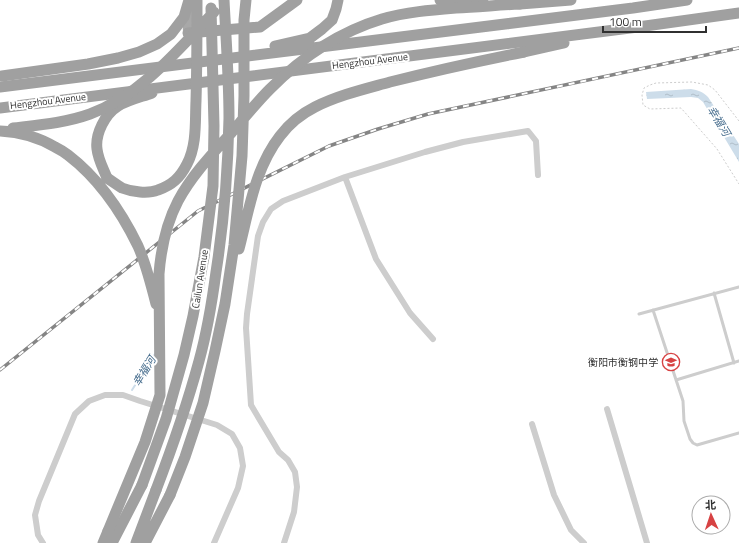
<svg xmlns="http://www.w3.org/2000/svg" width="739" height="543" font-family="'Titillium Web','Noto Sans SC',sans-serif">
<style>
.water{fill:url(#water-ripples)}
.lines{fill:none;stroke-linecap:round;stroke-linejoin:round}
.stream{stroke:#cdddea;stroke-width:2}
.path{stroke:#cdcdcd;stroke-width:1;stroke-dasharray:2 2;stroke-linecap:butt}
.service{stroke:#cdcdcd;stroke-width:3}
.minor{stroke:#cdcdcd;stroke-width:6}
.primary{stroke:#a8a8a8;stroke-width:10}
.trunk{stroke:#a0a0a0;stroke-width:11}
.rail-casing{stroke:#858585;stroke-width:3.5}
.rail{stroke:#fff;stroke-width:2;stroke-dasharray:6;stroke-linecap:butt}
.trunk-bridge{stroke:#a0a0a0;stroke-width:11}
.labels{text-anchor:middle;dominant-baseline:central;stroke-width:4;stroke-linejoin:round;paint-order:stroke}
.street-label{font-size:10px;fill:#303030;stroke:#fff}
.poi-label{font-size:10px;fill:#303030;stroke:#fff;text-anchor:end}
.water-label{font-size:11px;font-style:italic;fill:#446b8c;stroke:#fff}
</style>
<defs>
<pattern id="water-ripples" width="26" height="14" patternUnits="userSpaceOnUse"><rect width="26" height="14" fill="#cdddea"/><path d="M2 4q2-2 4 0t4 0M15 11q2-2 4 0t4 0" fill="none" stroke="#b0bec9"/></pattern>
</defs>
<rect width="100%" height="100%" fill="#fff"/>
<path class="water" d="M691 89C698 90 703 92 708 97L739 144V162L703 102 698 98 691 97 647 99 646 92Z"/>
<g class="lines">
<path class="stream" d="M132 390 155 354"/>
<path class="path" d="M739 121 715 90 708 85 692 82 656 83 650 85 644 88 642 95 643 105 650 109 681 108 717 149 739 184"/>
<path class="service" d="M714 293 734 363
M653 310 683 401 684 421 690 439 693 443 697 445 739 433
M639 314 739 287
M676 380 739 361"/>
<path class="minor" d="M345 177 376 259 410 313 433 339
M607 409 647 543
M532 424 554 495 571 530 584 543
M43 543 38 535 35 515 39 501 75 414 89 401 105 395H123L140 401 217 425 232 434 240 448 243 466 238 488 214 543
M284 543 294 512 297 487 295 472 288 460 279 452 251 405 246 328 247 314 258 236 263 222 271 209 283 201 345 177 425 152 463 142 528 131 536 141 538 175"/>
<path class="primary" d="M187 8 188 33"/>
<path class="trunk" d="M440 0 483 2
M510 3 520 4 571 0
M188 33 260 27 297 0
M275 46 310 38 322 29 332 20 336 9 338 0
M524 52 564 43
M0 87 633 8 687 0
M0 108 638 27 739 13
M107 178C103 168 98 159 97 149 95 134 105 114 118 106 128 100 141 97 152 93
M103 543 108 531
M112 543 142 485
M136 543 156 490
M145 543 170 495"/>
<defs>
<path id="rail" d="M0 370 198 211 329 146 378 129 428 114 739 48"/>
</defs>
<use href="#rail" class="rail-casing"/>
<use href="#rail" class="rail"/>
<path class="trunk-bridge" d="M2 76 88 64 118 58 139 52 157 44 171 34 184 17 189 0
M13 128C39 125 65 123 90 114 141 95 178 50 214 12
M0 131C20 132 38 137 55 147 59 149 64 152 68 155 98 178 121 211 138 246 146 264 151 284 156 304
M107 178C112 181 117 185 122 188 132 192 148 194 158 190 172 185 180 178 187 164 197 145 195 122 196 101 197 67 197 34 197 0
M239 249C249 210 255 168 280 136 289 124 303 113 315 107 339 95 365 89 390 82 434 71 479 61 524 52
M142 485 166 419 184 355 193 316 204 257 213 186 214 126 211 8
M156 490C172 448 187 405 199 361 207 332 212 302 216 272 224 221 228 169 229 118 229 79 226 39 224 0
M170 495 185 457 203 403 215 351 225 304 234 245 242 156 244 96V20L246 0
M108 531 145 442 160 395 159 274C161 248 166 224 178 201 192 175 213 153 232 132 244 118 257 102 270 89 302 57 339 32 382 19 406 12 431 10 456 8 478 7 499 5 520 4"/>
</g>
<defs>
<symbol id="school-ring" viewBox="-11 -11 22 22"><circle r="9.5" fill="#fff" stroke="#d74243" stroke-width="1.5"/><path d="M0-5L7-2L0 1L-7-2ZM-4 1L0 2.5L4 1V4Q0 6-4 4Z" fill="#d74243"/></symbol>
</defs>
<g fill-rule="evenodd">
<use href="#school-ring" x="661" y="352" width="20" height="20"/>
</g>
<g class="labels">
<g class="street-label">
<text transform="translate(370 61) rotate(-7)">Hengzhou Avenue</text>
<text transform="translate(48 101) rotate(-7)">Hengzhou Avenue</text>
<text transform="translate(200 279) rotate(-81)">Cailun Avenue</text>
</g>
<g class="poi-label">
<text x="658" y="362">衡阳市衡钢中学</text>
</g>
<g class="water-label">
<text transform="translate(719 121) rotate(59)">幸福河</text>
<text transform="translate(144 371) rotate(-58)">幸福河</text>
</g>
</g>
<g transform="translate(711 515) rotate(357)"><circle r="19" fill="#ffffff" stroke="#acacac"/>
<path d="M0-3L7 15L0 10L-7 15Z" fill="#d74243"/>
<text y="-6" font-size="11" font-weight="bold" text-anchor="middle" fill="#303030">北</text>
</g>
<path d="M603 26v6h103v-6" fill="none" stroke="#303030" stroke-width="2"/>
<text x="609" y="26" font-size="12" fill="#303030" stroke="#ffffff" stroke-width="3" paint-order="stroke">100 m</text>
</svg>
